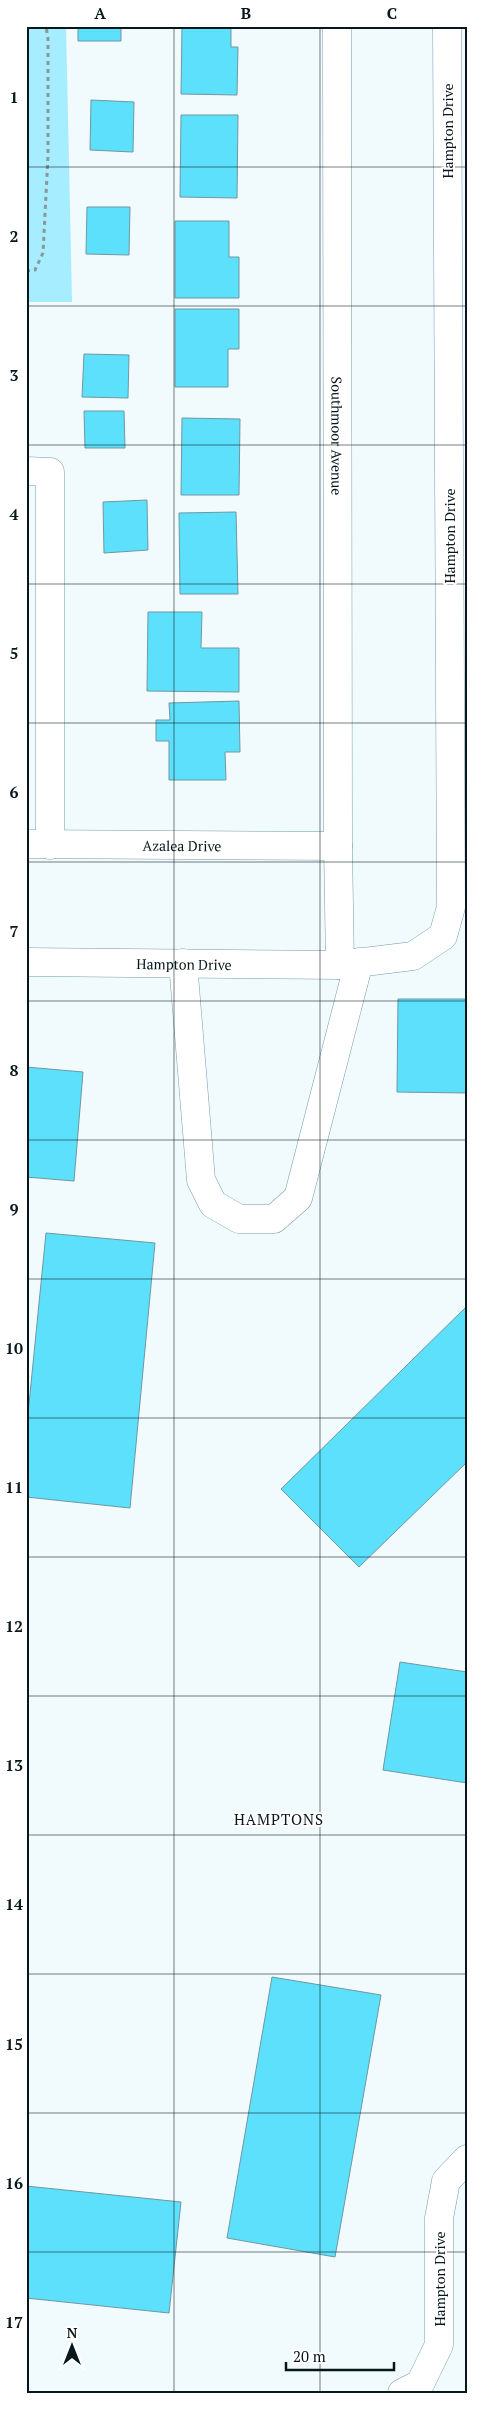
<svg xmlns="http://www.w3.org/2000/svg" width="493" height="2419" font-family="'PT Serif',serif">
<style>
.green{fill:#a5edff}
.building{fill:#5de0fc;stroke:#6e98a2}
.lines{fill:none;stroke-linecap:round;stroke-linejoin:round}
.minor-casing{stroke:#749ea9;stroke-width:29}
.path{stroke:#8b979a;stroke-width:3;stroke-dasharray:4 4;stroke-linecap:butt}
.minor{stroke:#fff;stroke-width:28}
.grid{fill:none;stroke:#07171b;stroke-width:1;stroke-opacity:0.55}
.labels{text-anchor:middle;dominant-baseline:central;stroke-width:4;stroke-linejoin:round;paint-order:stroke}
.street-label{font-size:14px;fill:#07171b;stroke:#fff}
.neighbourhood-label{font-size:15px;letter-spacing:1px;fill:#07171b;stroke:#fff}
.neatline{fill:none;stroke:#07171b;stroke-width:2}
.grid-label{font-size:16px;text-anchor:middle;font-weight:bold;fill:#07171b}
</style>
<rect width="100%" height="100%" fill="#f1fafc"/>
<path class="green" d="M26 26H66L72 302H26Z"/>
<path class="building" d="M78 26H121V41H78Z
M182 26H231V47H238L237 95 181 94Z
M91 100 134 102 133 152 90 150Z
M181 115H238L237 198 180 197Z
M87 207H130L129 255 86 254Z
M175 221H229V257H239V298H175Z
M175 309H239V349H228V387H175Z
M84 354 129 355 128 398 82 397Z
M84 411H124L125 448H85Z
M182 418 240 419 239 495H181Z
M147 500 148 550 104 553 103 502Z
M236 512 238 594H180L179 513Z
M148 612H202L201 648H239V692L147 691Z
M239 701 240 752H225L226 780H169V741H156V720H170L169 703Z
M398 999H467V1093L397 1092Z
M26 1067 83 1072 74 1181 26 1177Z
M46 1233 155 1243 130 1508 26 1497V1434Z
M467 1306V1462L359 1567 281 1489Z
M400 1662 467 1672V1783L383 1770Z
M272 1977 381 1995 335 2257 227 2238Z
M26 2186 181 2202 169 2313 26 2298Z"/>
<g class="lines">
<defs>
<g id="minor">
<path id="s1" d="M337 26 338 846 340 965"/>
<path d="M26 471 50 472V845"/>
<path id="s2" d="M26 844 338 846"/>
<path id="s3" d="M26 962 340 965 413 956 443 936 451 907 447 26"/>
<path d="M183 963 201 1180 213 1204 239 1219H274L298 1198 359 962"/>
<path d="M402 2393 420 2384 439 2345V2218L446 2181 467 2159"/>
</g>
</defs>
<use href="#minor" class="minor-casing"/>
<path class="path" d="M26 271 35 270 43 253 48 156V39L46 26"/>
<use href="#minor" class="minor"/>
</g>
<path class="grid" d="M174 26V2393M320 26V2393M26 167H467M26 306H467M26 445H467M26 584H467M26 723H467M26 862H467M26 1001H467M26 1140H467M26 1279H467M26 1418H467M26 1557H467M26 1696H467M26 1835H467M26 1974H467M26 2113H467M26 2252H467"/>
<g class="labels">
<g class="street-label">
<text transform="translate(447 131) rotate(-90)">Hampton Drive</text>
<text stroke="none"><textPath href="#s1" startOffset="410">Southmoor Avenue</textPath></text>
<text transform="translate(449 536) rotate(-90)">Hampton Drive</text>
<text stroke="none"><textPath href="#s2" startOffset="156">Azalea Drive</textPath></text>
<text stroke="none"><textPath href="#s3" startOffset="158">Hampton Drive</textPath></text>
<text transform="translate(439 2279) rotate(-90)">Hampton Drive</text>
</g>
<g class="neighbourhood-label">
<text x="279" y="1819">HAMPTONS</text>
</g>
</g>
<rect width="493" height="2419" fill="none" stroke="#ffffff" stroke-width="55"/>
<g transform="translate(72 2346)" stroke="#ffffff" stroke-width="4" paint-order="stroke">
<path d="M0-4L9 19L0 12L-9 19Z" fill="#07171b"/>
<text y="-8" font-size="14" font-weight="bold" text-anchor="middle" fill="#07171b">N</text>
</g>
<path d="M286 2362v8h108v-8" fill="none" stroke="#07171b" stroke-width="2.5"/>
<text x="293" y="2362" font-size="15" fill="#07171b" stroke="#ffffff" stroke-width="4" paint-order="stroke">20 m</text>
<rect x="28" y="28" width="438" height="2364" class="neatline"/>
<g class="grid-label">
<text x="100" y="19">A</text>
<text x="246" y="19">B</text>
<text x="392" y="19">C</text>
<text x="14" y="103">1</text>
<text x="14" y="242">2</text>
<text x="14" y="381">3</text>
<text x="14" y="520">4</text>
<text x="14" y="659">5</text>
<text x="14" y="798">6</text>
<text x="14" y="937">7</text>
<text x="14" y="1076">8</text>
<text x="14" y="1215">9</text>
<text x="14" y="1354">10</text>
<text x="14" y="1493">11</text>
<text x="14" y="1632">12</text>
<text x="14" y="1771">13</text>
<text x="14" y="1910">14</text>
<text x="14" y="2050">15</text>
<text x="14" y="2189">16</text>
<text x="14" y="2328">17</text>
</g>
</svg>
